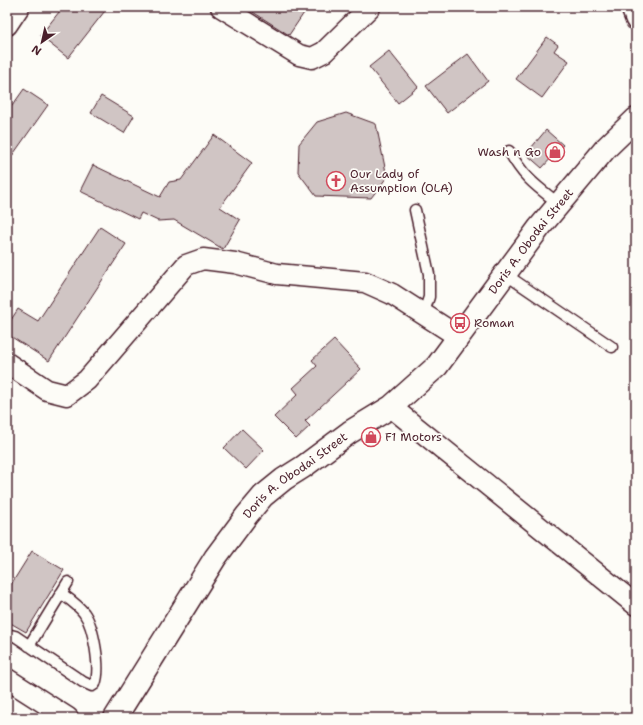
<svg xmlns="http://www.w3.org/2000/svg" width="643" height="725" font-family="'Shantell Sans',sans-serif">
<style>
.building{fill:#d0c5c4;stroke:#4a1f2b}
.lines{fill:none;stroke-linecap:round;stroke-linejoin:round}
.lane-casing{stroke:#4a1f2b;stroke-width:13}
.street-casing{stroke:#4a1f2b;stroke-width:23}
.secondary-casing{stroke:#4a1f2b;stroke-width:25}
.lane{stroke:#fdfcf7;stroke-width:10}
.street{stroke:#fdfcf7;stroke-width:20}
.secondary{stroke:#fdfcf7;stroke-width:22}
.labels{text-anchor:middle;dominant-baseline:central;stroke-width:3.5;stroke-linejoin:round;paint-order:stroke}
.poi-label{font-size:12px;fill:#4a1f2b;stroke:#fdfcf7;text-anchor:start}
.street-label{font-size:12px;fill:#4a1f2b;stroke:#fdfcf7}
</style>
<rect width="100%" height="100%" fill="#fdfcf7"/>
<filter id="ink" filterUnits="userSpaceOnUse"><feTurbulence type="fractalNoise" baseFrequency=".025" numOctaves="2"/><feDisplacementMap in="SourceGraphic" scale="8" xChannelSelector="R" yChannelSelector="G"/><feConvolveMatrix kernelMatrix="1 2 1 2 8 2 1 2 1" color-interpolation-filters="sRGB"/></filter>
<g filter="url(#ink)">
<path class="building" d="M63 7H108L68 58 40 36Z
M245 7H308L289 35Z
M547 37 558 45 554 51 569 61 542 98 516 79Z
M389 51 418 87 398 103 369 67Z
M468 54 488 81 447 113 426 86Z
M24 89 48 105 7 163V113Z
M101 96 134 116 124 133 91 113Z
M346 113 376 124 387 177 371 198 316 196 298 172 299 144 317 122Z
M546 130 563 145 542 168 526 154Z
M214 135 252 163 220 207 240 220 223 249 174 220 158 221 141 213 138 219 80 191 93 165 160 197 169 182 181 180Z
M100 227 126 244 49 361 7 334V326L18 309 38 321Z
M334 340 361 369 305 421 310 426 296 439 274 417 298 394 293 388 317 366 312 360Z
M242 429 264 450 246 469 224 448Z
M32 551 64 570 26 632 7 621V591Z"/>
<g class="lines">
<defs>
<path id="lane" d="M509 151C524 178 535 185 559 204
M415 210 429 274V297L423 315
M505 274 612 347
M7 639 11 635 15 636 83 682 92 686 95 684C101 669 94 627 84 613 78 605 69 599 61 593
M29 646 68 582"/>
<path id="street" d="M221 7 299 55 312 58 324 52 370 7
M631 7 636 20
M7 25 19 7
M7 363 47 390 67 395 87 380 186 265 203 259 235 263 277 274 365 282 392 294 459 337
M391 407 636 605
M7 679 68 718"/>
<g id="secondary">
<path id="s1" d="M115 718 215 558 247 515 263 496 284 479 303 467 350 432 391 407 437 366 539 228 606 148 636 119"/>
</g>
</defs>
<use href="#lane" class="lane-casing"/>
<use href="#street" class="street-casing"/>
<use href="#secondary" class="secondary-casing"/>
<use href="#lane" class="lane"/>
<use href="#street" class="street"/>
<use href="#secondary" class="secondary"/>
</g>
</g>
<defs>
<symbol id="shop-ring" viewBox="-11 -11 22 22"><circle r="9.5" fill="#fdfcf7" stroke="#d1495b" stroke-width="1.5"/><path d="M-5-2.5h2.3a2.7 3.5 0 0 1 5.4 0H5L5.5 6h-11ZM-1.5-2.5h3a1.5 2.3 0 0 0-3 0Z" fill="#d1495b"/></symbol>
<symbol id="church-ring" viewBox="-11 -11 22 22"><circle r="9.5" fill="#fdfcf7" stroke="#d1495b" stroke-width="1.5"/><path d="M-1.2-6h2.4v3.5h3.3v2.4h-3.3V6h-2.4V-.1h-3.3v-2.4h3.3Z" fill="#d1495b"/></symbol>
<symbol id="bus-ring" viewBox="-11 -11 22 22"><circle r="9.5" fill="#fdfcf7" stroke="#d1495b" stroke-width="1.5"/><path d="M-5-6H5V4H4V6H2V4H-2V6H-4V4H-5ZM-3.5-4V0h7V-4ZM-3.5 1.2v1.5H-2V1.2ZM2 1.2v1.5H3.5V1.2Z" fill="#d1495b"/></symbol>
</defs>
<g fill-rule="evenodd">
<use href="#shop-ring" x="544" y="141" width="22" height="22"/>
<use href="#church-ring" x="325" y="170" width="22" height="22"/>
<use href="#bus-ring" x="449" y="312" width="22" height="22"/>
<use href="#shop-ring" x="360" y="426" width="22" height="22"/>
</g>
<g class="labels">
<g class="poi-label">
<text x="541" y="152" text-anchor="end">Wash n Go</text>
<text x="350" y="174">Our Lady of<tspan x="350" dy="14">Assumption (OLA)</tspan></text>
<text x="474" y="323">Roman</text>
<text x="385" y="437">F1 Motors</text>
</g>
<g class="street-label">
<text stroke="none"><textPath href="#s1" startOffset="641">Doris A. Obodai Street</textPath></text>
<text stroke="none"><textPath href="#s1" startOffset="305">Doris A. Obodai Street</textPath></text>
</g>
</g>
<rect width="643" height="725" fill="none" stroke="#fdfcf7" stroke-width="24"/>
<rect x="12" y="12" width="619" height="701" fill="none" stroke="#4a1f2b" stroke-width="1.5" filter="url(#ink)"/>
<g transform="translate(42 42) rotate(214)" stroke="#fdfcf7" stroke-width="3" paint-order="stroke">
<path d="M0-3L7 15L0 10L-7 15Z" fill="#4a1f2b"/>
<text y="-6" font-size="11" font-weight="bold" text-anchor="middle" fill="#4a1f2b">N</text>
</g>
</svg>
